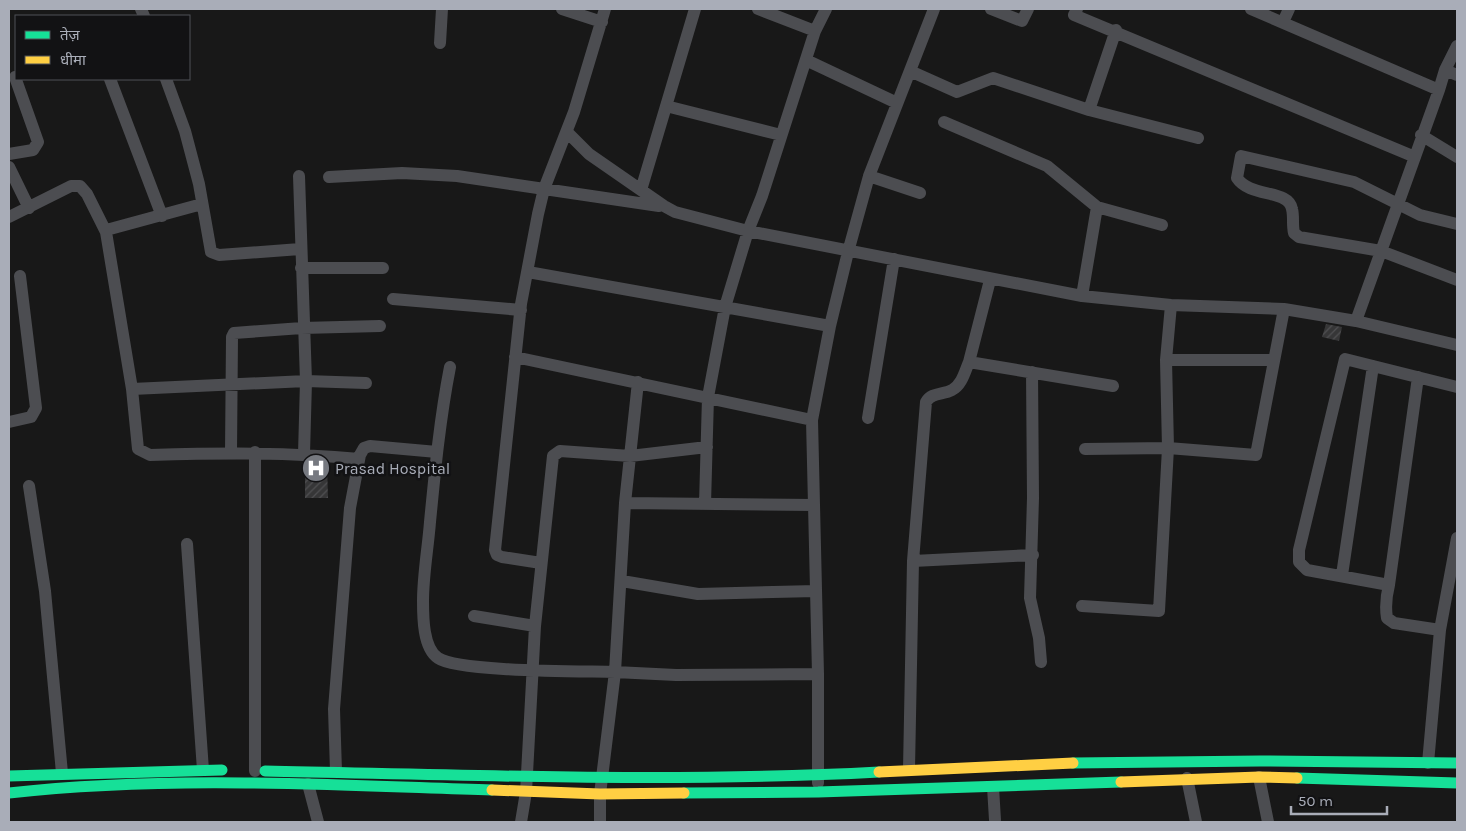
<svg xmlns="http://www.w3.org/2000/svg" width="1466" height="831" font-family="Karla,'Noto Sans Devanagari',sans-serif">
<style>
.building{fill:url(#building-hatch)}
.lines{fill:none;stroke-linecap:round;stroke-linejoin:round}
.street{stroke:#4c4d51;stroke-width:12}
.fast{stroke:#16e098;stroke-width:11}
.slow{stroke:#ffcf43;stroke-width:11}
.labels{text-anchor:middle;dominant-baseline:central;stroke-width:5;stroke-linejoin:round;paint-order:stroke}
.poi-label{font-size:16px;fill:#a9adb8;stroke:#121214;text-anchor:start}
</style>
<defs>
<pattern id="building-hatch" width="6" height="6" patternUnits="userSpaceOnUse" patternTransform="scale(1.25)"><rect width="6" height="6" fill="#363637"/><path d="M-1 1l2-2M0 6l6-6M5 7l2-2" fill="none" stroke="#505052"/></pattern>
</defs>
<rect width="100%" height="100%" fill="#181818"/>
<path class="building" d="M1326 324 1342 327 1339 341 1322 337Z
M305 463 327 464 328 498H305Z"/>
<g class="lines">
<path class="street" d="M141 9 144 16
M562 9 602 22
M758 9 815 31
M991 9 1022 21 1028 9
M1077 9 1074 15 1415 157
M1251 9 1439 90 1445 70 1457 46
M1283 22 1289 9
M1116 30 1089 110 1198 138
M440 43 442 9
M806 60 897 103
M1445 70 1457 75
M910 71 957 92 993 78 1089 110
M110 79 162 216
M166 79 185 131 199 184 211 252 219 255 300 249
M666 106 781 135
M944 122 1047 166 1097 207
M567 132 589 154 664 206 675 212 748 231 1082 296 1171 305 1284 309 1356 321 1457 345
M1421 135 1457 157
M9 154 33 150 38 142 15 77
M9 167 29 208
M299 176 306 381 304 454
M869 176 920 193
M329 177 402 173 457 176 659 206
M641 190 695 9
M202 204 110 229 106 232 132 389 138 449 150 455C220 453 289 452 359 459
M9 217 71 186H80L87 194 106 232
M1457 224 1420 215 1354 182 1241 156 1237 178C1250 198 1289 189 1292 209 1294 217 1292 224 1294 233L1299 237 1381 251 1457 280
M301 268H383
M528 272 830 326
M990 280 969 362 1113 386
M1082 296 1097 207 1162 225
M393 299 521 310
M1356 321 1439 90
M515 357 812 420
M1166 360H1273
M450 367C440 418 435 470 430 522 428 548 423 575 423 601 423 617 423 648 438 658 458 672 584 671 615 672L625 503 814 505
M1032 372 1033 498 1030 598 1039 638 1041 662
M132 389 306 381 366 383
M868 418 894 259
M9 422 31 417 36 408 20 276
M1085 449 1168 448 1166 360 1171 305
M231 452 232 337 234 333 302 328 380 326
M255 452V771
M29 486 45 591 62 773
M625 503 638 382
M705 504 708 397 725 307 748 231 762 196 815 31 826 9
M187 544 203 770
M913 561 1033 555
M541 563 502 557 497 555 495 550 521 304 538 214 544 189 574 112 605 9
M1342 575 1373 366
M622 581 698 594 816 591
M1389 585 1418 377
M1082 606 1159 611 1168 448 1256 455 1284 309
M474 616 535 626
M1440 630 1457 538
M1428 763 1440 630 1394 623 1387 618C1385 606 1386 597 1389 585L1307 570 1299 562V550L1345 359 1457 387
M909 769 913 561 926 402C932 392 943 395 952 390 962 385 965 371 969 362
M336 771 334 709 350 508 360 455 364 448 370 446 437 452
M1259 777 1268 822
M1187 778 1196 822
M818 783V674L812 420 830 326 848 252 869 176 934 9
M308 784 318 822
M993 787 995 820
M521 822 526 792 535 626 553 456 560 451 630 456 707 447
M600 822V794L615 672 676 675 818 674"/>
<path class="fast" d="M1073 763 1260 761 1457 763
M265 771C470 775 675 783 879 772
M9 776 222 770
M1297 778 1457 783
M9 793C169 775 331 785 492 790
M684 793 818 792 1121 782"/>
<path class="slow" d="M879 772 1073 763
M1121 782 1259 777 1297 778
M492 790 600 794 684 793"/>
</g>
<defs>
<symbol id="hospital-disc" viewBox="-11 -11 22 22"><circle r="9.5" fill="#767980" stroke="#121214"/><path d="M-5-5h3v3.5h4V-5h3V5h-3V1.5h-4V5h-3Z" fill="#fff"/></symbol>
</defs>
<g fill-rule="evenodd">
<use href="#hospital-disc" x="300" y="452" width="32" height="32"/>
</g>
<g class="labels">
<g class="poi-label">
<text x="335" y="468">Prasad Hospital</text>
</g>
</g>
<rect width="1466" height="831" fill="none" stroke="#a9adb8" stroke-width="20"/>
<rect x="15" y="15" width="175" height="65" fill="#121214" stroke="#4e5056"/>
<rect x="25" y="31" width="25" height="8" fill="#16e098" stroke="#4e5056"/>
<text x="60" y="40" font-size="15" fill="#a9adb8">तेज़</text>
<rect x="25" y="56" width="25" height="8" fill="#ffcf43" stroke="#4e5056"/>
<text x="60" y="65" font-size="15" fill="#a9adb8">धीमा</text>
<path d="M1291 806v8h96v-8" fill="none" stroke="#a9adb8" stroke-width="2.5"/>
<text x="1298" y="806" font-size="15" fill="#a9adb8" stroke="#121214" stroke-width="4" paint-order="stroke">50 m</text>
</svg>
